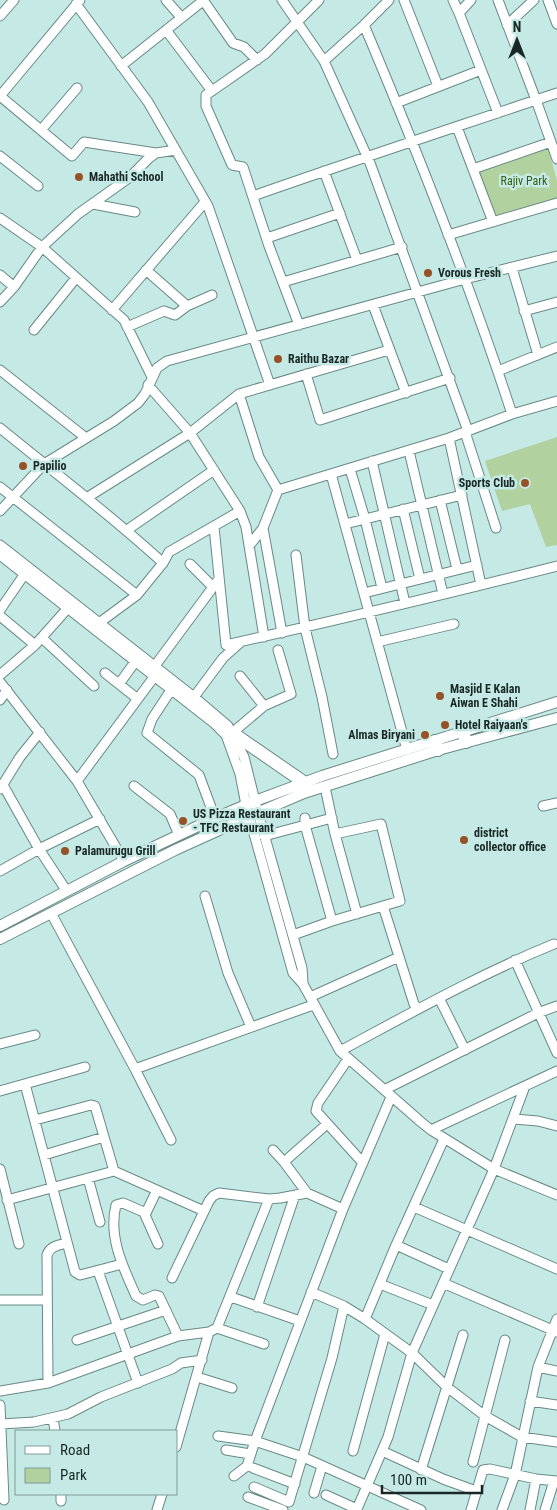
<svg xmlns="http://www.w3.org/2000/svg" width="557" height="1510" font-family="'Roboto Condensed',sans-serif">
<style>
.green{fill:#b1d19f}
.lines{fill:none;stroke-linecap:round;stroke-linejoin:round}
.minor-casing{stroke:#688a87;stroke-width:11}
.major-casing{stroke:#688a87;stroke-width:12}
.highway-casing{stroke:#688a87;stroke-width:14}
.minor{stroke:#fff;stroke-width:9}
.major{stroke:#fff;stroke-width:10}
.highway{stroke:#fff;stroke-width:12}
.poi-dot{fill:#965224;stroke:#c5e9e5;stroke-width:2}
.labels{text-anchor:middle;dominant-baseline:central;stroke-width:5;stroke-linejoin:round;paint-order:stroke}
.poi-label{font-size:12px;font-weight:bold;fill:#192726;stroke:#c5e9e5;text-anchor:start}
.park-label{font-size:12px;fill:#35610d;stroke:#c5e9e5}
</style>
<rect width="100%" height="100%" fill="#c5e9e5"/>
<path class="green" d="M548 148 557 181V198L495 216 475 170Z
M557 437V545L546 547 530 504 502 511 485 461Z"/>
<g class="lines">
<defs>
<path id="minor" d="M166 0 181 17
M203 0 233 43 244 47 257 60
M282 0 324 61 370 163 468 431
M404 0 438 86
M453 0 459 13 471 0
M498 0 536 100 557 93
M548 0 557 24
M76 4 148 102 208 206 270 385
M459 13 498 113
M0 16 14 0
M364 25C418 153 469 282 512 414
M507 25 534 0
M166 30 212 91
M324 61 364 25 389 0
M121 66 204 0
M0 96 72 156 84 142 156 153
M0 96 80 0
M396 103 481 70
M457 127 493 222
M41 130 77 88
M0 156 38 186
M473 169 551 142
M324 171 357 260
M253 196C347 163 441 132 536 100L557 159
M93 204 135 212
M0 218 42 247 124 320 152 377
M448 235 557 203
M267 238 340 213
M512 268 538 355
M146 270 187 306 212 295
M0 275 14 287 42 247 78 214 130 177 149 158 156 153 176 150
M283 282 402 247
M0 302 14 287
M373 305 406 393
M112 310 205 202
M524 311 557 302
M299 325 269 246 243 167 232 165 206 106V95L265 54 319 0
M127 327 164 311 175 315 187 306
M34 330 76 278
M0 370 86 438
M498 371 557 347
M306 374 320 420 450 378
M148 385 190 433 240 511 246 527 264 637
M239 394 259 457 278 490 449 438 512 414 557 401
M0 428C55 473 111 515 163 563L169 552 240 511
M465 432 496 528
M449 438 481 585
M409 451 443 594
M372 461 405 603
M350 469 365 519 382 588
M331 474 407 750
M0 487 137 595
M88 497 190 433 239 394 389 350
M440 500 457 569
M403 509 420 579
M0 511 44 464 114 421 138 403 145 394 157 368 167 361 465 279 557 256
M345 524 462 495
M214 527 226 645C337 620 447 594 557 566
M263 528 282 633
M127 530 214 470
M0 545 194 697 228 726 244 757 258 813 302 968 303 984
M249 546 263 528 278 490
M0 555 215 724 226 735 240 774 246 805 293 973 303 984 340 1051 421 1122 431 1130 494 1169 557 1195
M296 555 305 628 322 697 333 754
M190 564 213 587
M364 593 477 565
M0 610 24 575
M0 616 35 645
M99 623 137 595 163 563
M42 638 94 686
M377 642 454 624
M154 667 219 579
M105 673 134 696
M0 675 35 645 68 608
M0 682 77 781 124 861
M119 684 135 662
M171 690 152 719 147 733 199 775 215 818
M194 697 223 658 241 642
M0 700 7 690
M264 706 291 694 278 650
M232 733 264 706 240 676
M77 781 154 677
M3 785 39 849 66 890
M134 786 170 814 179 835
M325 787 335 834 357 914
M0 789 20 757 40 732
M543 806 557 803
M305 818V825L332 921
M264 836 332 818
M0 871 39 849 100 819
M205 896 228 973 251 1027
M383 906 414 1004 417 1008
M51 913 135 1069 171 1140
M293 935 332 921 400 901 381 824 335 834
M515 960 557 1053
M310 997 399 957
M439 998 465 1050
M0 1044 35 1035
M340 1051C411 1013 480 974 554 944
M348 1059 318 1103 316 1111 363 1163
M135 1069 313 1005
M25 1084 75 1272 80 1275 122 1264
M384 1090 538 1013 557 1006
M0 1091 85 1067
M514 1119 538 1121 557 1126
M35 1120 91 1105 95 1106 114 1171
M327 1124 284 1162 307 1193 343 1209
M431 1130 557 1071
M273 1150 284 1162
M44 1155 104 1137
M0 1169 19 1244
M88 1178 100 1222
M157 1190 145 1215 158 1244
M7 1200 114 1171 204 1211
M414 1207 557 1269
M146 1213 123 1203 116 1205C108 1237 123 1267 136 1296L143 1300 155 1295 159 1296 178 1336
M396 1245 449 1269
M98 1271 138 1383
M172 1278 209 1201 213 1196 219 1193 269 1199 280 1198 307 1193
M443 1283 557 1332
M380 1284 433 1305
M311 1292 344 1306 365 1319 412 1353 447 1387 485 1416 522 1437 557 1442
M231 1297 300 1321
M0 1300H47
M257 1307 295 1195
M365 1319 396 1245 444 1139
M217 1328 264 1344
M77 1340 166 1310
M538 1367 557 1371
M197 1377 232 1388
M48 1383 47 1255C50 1246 59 1245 67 1243
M0 1391 48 1383 178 1336 209 1332 217 1328 269 1199
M530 1401 557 1405
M0 1405 4 1500
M53 1418 55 1431
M1 1424 34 1422 68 1414 101 1397 172 1369 181 1363 202 1360
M218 1436 255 1441 303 1457 421 1510
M176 1447 209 1332
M226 1450 250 1454
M353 1451 385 1334
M382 1451 443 1479 476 1491
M473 1462 505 1340
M253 1468 295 1484
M421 1470 463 1335
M234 1476 247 1466 255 1441 343 1209 391 1097
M254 1487 289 1502 332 1358 344 1306
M314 1493 322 1466
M61 1494V1501
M326 1495 357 1509 388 1437 412 1353 494 1169 525 1086
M248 1497 283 1510
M157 1510 162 1494
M471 1510 483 1470 490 1469 536 1479 557 1481
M502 1510 515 1475 538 1367 557 1319
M530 1510 536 1479
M545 1510 554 1481"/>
<path id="major" d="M0 926 124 861 215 818 255 801 322 776 557 702
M0 939 175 850 250 816 304 793 438 750 557 718"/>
<path id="highway" d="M463 731 466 742
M234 734 305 783
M435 741 438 750"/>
</defs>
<use href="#minor" class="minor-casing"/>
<use href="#major" class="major-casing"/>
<use href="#highway" class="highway-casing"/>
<use href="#minor" class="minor"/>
<use href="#major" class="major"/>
<use href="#highway" class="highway"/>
</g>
<g class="poi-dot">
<circle cx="79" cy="177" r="5"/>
<circle cx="428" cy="273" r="5"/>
<circle cx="278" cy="359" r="5"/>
<circle cx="23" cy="466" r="5"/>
<circle cx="525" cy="483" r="5"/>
<circle cx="440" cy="696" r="5"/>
<circle cx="445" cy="725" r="5"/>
<circle cx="425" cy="735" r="5"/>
<circle cx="183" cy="821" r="5"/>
<circle cx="464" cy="840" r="5"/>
<circle cx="65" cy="851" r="5"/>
</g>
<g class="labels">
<g class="poi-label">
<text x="89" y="177">Mahathi School</text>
<text x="438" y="273">Vorous Fresh</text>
<text x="288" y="359">Raithu Bazar</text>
<text x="33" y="466">Papilio</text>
<text x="515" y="483" text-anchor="end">Sports Club</text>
<text x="450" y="689">Masjid E Kalan<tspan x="450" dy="14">Aiwan E Shahi</tspan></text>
<text x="455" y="725">Hotel Raiyaan's</text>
<text x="415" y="735" text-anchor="end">Almas Biryani</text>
<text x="193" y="814">US Pizza Restaurant<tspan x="193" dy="14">- TFC Restaurant</tspan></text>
<text x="474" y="833">district<tspan x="474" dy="14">collector office</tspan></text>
<text x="75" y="851">Palamurugu Grill</text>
</g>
<g class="park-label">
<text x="524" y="181">Rajiv Park</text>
</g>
</g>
<rect x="15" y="1430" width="162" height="65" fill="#c5e9e5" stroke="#809b99"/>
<rect x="25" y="1446" width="25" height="8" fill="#ffffff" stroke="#809b99"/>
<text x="60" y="1455" font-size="15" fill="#192726">Road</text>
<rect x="25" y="1468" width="25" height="15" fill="#b1d19f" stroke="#809b99"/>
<text x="60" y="1480" font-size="15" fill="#192726">Park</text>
<g transform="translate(517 40)" stroke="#c5e9e5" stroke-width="4" paint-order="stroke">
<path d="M0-4L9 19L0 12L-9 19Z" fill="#192726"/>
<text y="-8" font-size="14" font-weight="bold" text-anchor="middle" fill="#192726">N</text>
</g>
<path d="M382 1485v8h100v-8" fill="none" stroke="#192726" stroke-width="2.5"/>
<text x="390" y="1485" font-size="15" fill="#192726" stroke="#c5e9e5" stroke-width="4" paint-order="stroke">100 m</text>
</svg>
